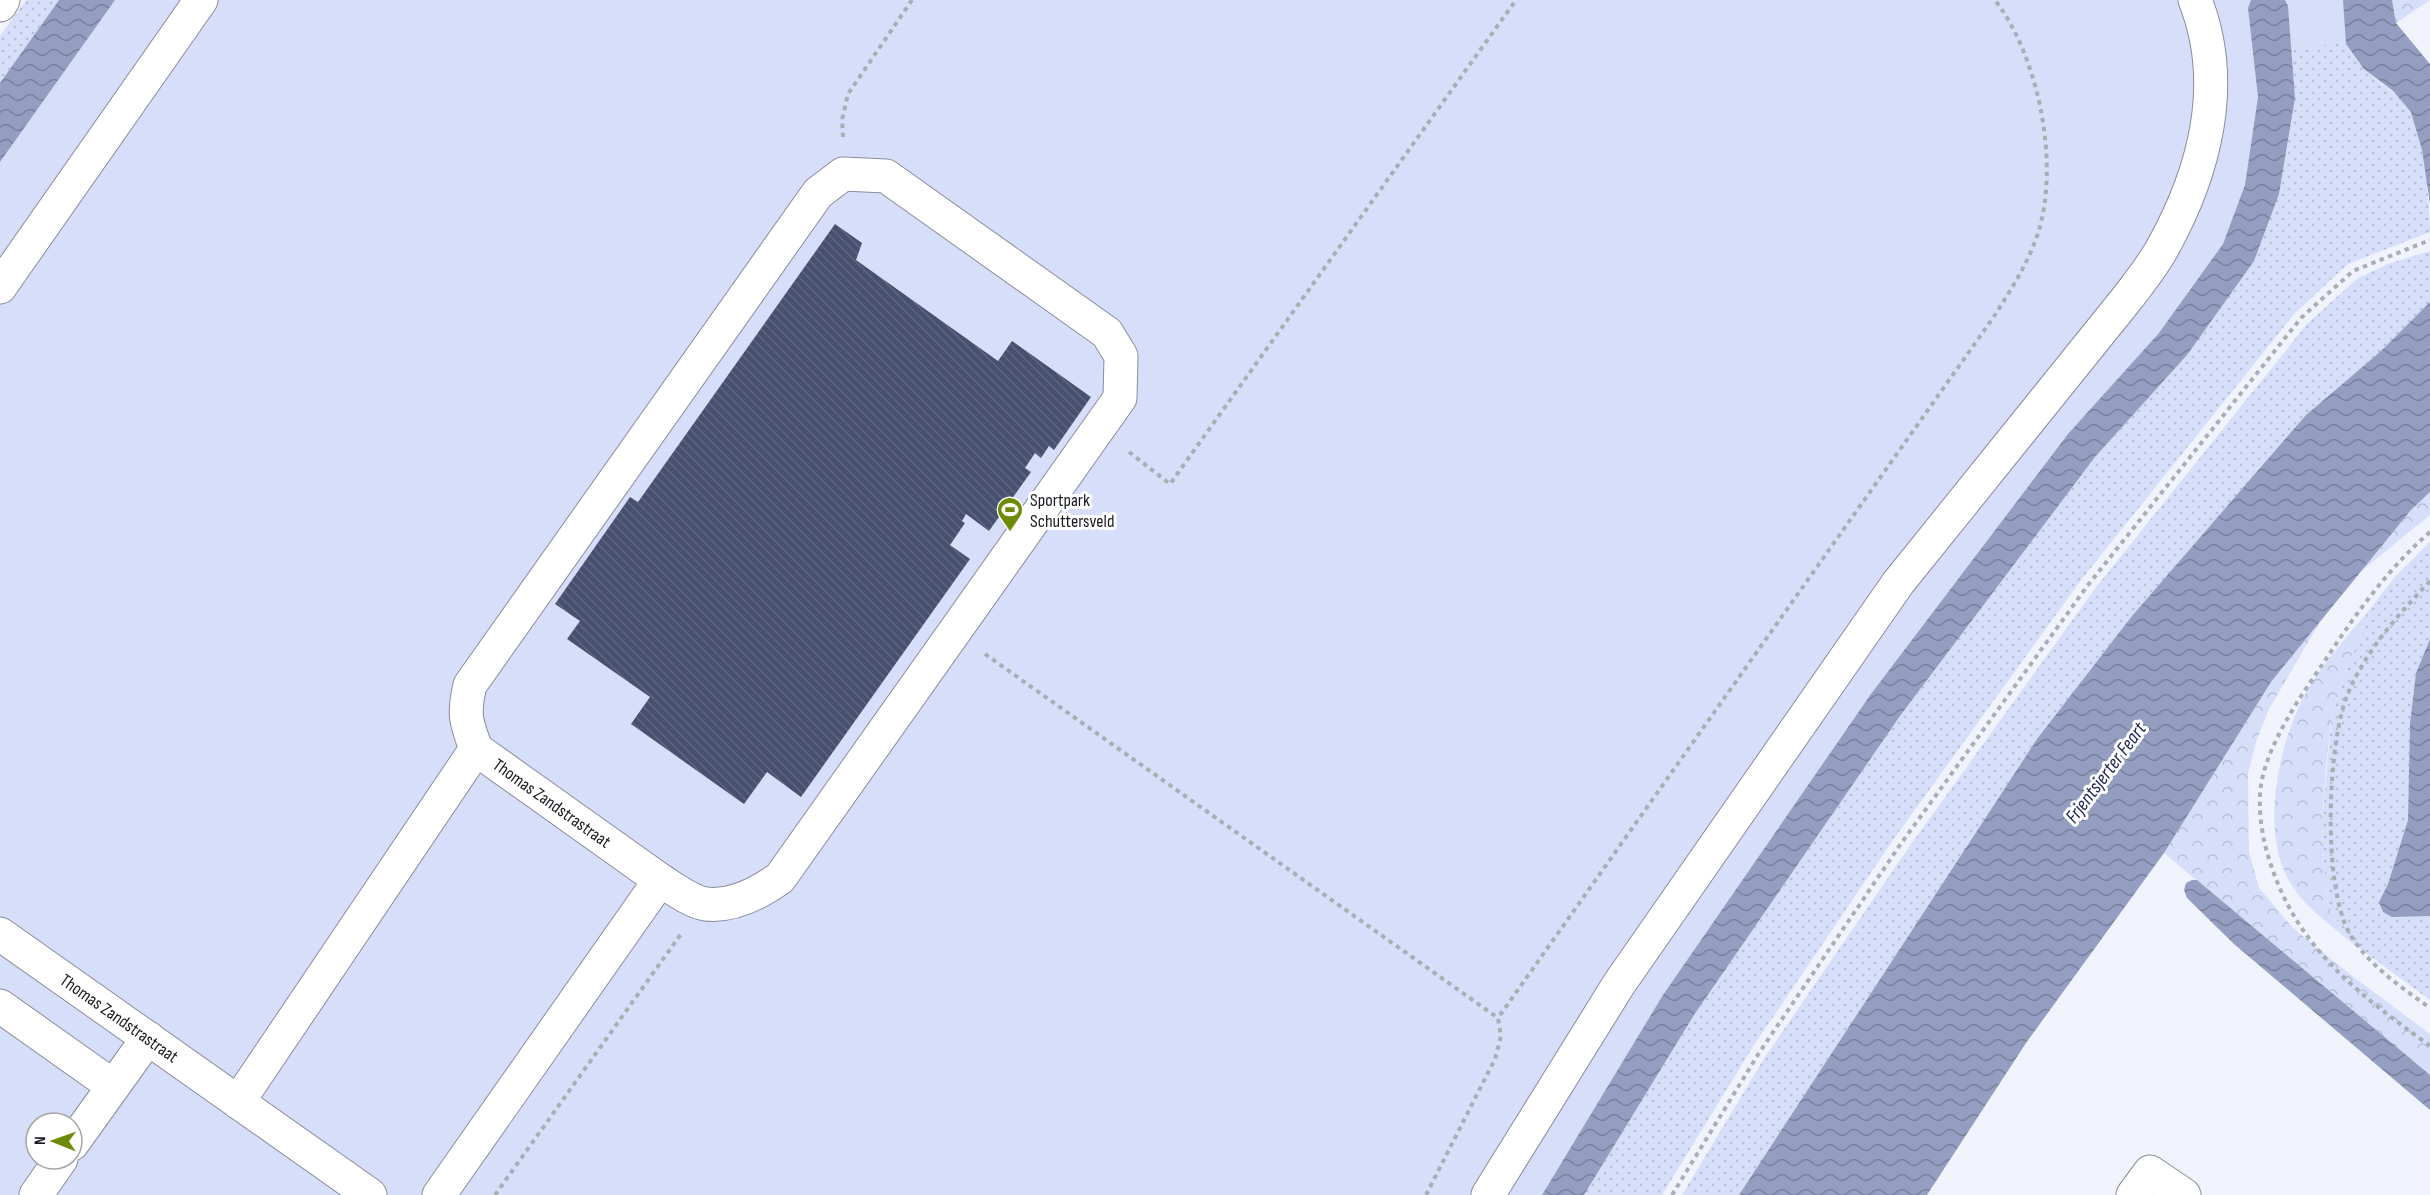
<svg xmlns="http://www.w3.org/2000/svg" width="2430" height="1195" font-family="'Sofia Sans Condensed',sans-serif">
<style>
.grass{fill:url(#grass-dots)}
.forest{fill:url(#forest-crowns)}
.pitch{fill:#d6defa;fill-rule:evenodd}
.water{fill:url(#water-waves)}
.building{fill:url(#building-back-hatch)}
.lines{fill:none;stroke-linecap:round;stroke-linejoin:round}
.minor-casing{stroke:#898d9c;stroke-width:35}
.path{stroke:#aaadb5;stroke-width:4;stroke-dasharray:4.5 4.5;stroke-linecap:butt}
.minor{stroke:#fff;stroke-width:33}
.labels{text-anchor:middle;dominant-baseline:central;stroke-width:6;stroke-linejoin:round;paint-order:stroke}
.poi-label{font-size:18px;fill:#191b20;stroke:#fff;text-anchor:start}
.street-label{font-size:18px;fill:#191b20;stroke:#fff}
.water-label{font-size:20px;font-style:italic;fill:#232a59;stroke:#fff}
</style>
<defs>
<pattern id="grass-dots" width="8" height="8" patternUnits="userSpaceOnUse" patternTransform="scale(1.5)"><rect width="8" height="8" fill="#d6defa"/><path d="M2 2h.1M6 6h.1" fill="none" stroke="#b7bed6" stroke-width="1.8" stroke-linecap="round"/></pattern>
<pattern id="forest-crowns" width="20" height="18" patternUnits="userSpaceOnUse" patternTransform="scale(1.5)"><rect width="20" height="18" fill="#d6defa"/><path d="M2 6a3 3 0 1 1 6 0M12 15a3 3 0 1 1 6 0" fill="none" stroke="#b7bed6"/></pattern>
<pattern id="water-waves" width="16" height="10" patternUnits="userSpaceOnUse" patternTransform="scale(1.5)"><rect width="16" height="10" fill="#949ec1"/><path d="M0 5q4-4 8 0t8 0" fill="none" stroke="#78809c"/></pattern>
<pattern id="building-back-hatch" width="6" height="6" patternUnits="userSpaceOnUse" patternTransform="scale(1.5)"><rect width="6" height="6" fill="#485070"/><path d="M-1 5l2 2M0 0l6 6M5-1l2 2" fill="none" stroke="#5f657f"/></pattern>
</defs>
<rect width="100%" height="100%" fill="#f0f3fc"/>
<path class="grass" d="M26 0H59L0 83V36Z
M2343 0C2347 13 2358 62 2366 70 2380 85 2398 93 2410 110 2424 131 2430 206 2430 232L2348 264 2295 313 2081 580 1893 840 1752 1048 1662 1195H1584L1694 1015 1900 716 2095 457 2187 355 2279 194 2295 98 2288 6Z
M2430 251V302L2381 351 2306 415 2037 739 1739 1195H1682L1765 1057 1907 850 2094 590 2307 324 2358 278 2388 264Z
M2430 542V639L2416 673 2410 723 2408 820 2388 884 2379 902 2392 916H2430V1000L2347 939 2328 904 2324 869 2322 823 2332 713 2345 672 2374 604 2394 578Z"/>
<path class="forest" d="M2392 0H2430L2396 23Z
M2430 492V515L2359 573 2411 510Z
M2374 604 2345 672 2332 713 2326 768 2322 823 2324 869 2328 904 2347 939C2326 921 2300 903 2287 877 2260 824 2280 737 2309 687 2327 658 2352 631 2374 604Z
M2320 622 2269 709 2257 739 2248 773 2249 852 2259 888 2293 928 2351 975 2430 1034V1075L2164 853 2271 682Z"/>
<path class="pitch" d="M102 0H2364L2366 39 2277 53 2233 266 1882 706 1563 1195H0V143ZM36 1123H72V1159H36Z"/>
<path class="water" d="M59 0H115L0 162V83Z
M2251 0H2285L2288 6 2295 98 2279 194 2254 261 2187 355 2095 457 1900 716 1694 1015 1584 1195H1542L1663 995 1871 694 2068 434 2159 333 2223 244 2245 185 2258 97 2248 8Z
M2343 0H2392L2396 23 2430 64V204L2422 150 2411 112 2393 91 2364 69 2346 44Z
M2430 302V492L2411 510 2271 682 2164 853 2026 1043 1927 1195H1739L2037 739 2132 616 2306 415 2381 351Z
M2430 639V916L2392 917 2383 912 2379 902 2388 884 2408 820 2410 723 2416 673Z
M2192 880H2197L2430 1075V1110L2234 944 2187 898 2184 890 2186 883Z"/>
<path class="building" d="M835 224 862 243 856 260 998 361 1012 341 1091 397 1054 450 1049 446 1041 458 1035 453 1025 468 1031 472 989 531 966 514 962 521 965 523 950 545 970 559 801 797 767 772 744 804 631 724 650 697 567 639 580 621 555 604 630 497 638 502Z"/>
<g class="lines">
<defs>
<g id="minor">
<path d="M0 5 3 0"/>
<path d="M0 287 201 0"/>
<path d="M476 749C466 722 463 714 470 685L818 193 843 174 886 176 1107 333 1121 356 1120 398 780 878C759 893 733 907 706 904 691 902 673 888 660 880"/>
<path id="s1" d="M0 934 370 1195"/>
<path d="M0 1006 113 1086"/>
<path id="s2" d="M238 1102 476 749 660 880 439 1195"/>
<path d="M72 1144 148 1038"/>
<path d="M36 1195 61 1159"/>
<path d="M1488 1195 1619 984 1898 583 2129 296C2141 280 2154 264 2163 247 2205 171 2228 83 2195 0"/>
<path d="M2133 1195 2150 1172 2184 1195"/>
</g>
</defs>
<use href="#minor" class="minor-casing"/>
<path class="path" d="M843 137 842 120 848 94 912 0
M1129 452 1170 484 1516 0
M2430 532C2387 569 2353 618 2322 665 2298 700 2262 752 2260 795 2259 818 2263 841 2270 862 2298 950 2359 994 2430 1046
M2430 581C2398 615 2368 648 2349 691 2327 739 2322 888 2350 934 2368 965 2401 987 2430 1008
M985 654 1498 1018
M495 1195 681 934
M1426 1195 1495 1059 1501 1036 1498 1018 1993 318C2010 291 2028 264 2038 233 2060 165 2039 57 1995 0
M1672 1195 1759 1053 1900 845 2088 585 2301 318 2353 271 2430 240"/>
<use href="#minor" class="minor"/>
</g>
<defs>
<symbol id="stadium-pin" viewBox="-11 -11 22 30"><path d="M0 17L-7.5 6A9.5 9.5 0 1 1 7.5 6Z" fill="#6d8b06" stroke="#fff"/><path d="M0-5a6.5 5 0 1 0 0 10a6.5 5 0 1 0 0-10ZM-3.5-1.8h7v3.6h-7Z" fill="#fff"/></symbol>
</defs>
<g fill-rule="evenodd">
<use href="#stadium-pin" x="995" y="495" width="30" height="40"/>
</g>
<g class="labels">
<g class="poi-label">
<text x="1030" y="500">Sportpark<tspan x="1030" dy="21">Schuttersveld</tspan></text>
</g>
<g class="street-label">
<text stroke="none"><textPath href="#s2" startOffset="519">Thomas Zandstrastraat</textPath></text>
<text stroke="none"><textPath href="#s1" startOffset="146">Thomas Zandstrastraat</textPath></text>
</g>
<g class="water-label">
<text transform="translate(2106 773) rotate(-53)">Frjentsjerter Feart</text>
</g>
</g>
<g transform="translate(54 1141) rotate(271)"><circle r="28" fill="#ffffff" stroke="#a3a4a6" stroke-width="1.5"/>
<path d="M0-4.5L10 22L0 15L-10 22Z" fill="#6d8b06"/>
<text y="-9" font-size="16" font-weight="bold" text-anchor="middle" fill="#191b20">N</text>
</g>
</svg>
